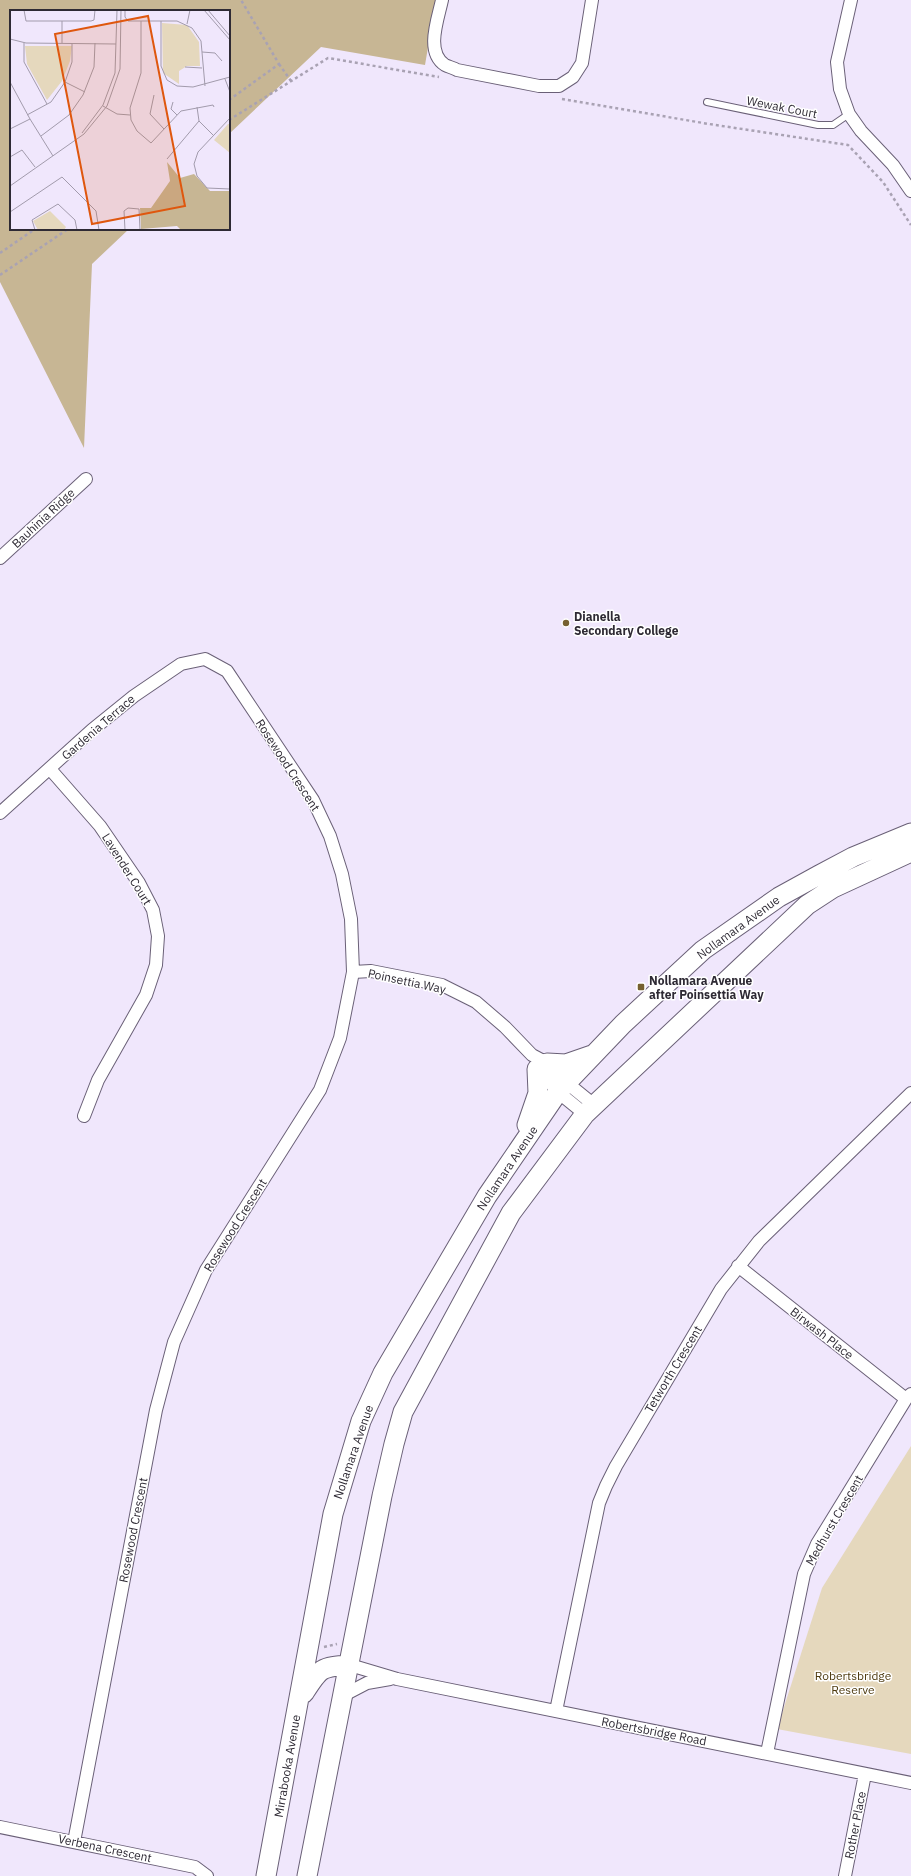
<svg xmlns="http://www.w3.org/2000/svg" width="911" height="1876" font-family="'IBM Plex Sans',sans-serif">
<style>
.green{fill:#e5d8bd}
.forest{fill:#c7b694}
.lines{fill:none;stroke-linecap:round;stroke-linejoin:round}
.service-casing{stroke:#6a6077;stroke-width:8}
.minor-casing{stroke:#6a6077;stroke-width:14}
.primary-casing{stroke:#6a6077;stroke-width:21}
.path{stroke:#a9a2b3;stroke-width:2.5;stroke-dasharray:3 3;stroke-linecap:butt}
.service{stroke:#fff;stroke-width:6}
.minor{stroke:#fff;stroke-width:12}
.primary{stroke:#fff;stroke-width:19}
.poi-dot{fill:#766030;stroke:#fff;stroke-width:1.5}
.labels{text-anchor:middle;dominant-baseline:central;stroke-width:3;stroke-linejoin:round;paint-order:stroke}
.street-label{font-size:12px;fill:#2e2a34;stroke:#fff}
.poi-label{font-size:12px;font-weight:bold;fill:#2e2a34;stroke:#fff;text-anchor:start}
.park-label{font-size:12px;fill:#4d3a0f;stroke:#fff}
.inset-road{fill:none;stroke:#a29bac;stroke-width:1}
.view{fill:#df570e;fill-opacity:0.15;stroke:#df570e;stroke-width:2}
.inset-edge{fill:none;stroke:#2e2a34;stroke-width:2}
</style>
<rect width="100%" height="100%" fill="#f0e7fc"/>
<path class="green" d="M911 1446V1754L777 1729 822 1588Z"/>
<path class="forest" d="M0 0H436L425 65 321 47 229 134V11H11V229H129L92 264 84 448 0 282Z"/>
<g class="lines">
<defs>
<path id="service" d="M707 102 818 125H833L849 114"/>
<path id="minor" d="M442 0C438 19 425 52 445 65 449 67 454 68 457 70L539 86H559L573 77 582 63 592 0
M851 0 837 62 840 89 849 114 861 131 893 165 911 191
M0 558 86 479
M50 769 100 826 139 883 153 910 158 936 156 965 146 995 98 1080 84 1116
M0 813 92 730 134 696 181 664 205 659 227 671 313 800 330 836 342 874 351 919 353 972 340 1038 320 1090 206 1270 174 1342 156 1410 74 1842
M353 972 371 971 442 985 476 1002 505 1027 532 1055 547 1063 567 1083 594 1105
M537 1068 558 1092 585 1114
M738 1266 906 1399
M350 1665 397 1679 911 1783
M344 1695 367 1683 390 1679
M556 1711 599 1503 606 1486 616 1466 721 1289 759 1241 911 1093
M767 1753 804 1574 817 1544 906 1399 911 1394
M0 1827 195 1867 207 1876
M845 1876 865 1774"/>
<path id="primary" d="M547 1063 566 1064 592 1055
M527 1125 538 1093 537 1069
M304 1693C320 1668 320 1667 350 1665
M266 1876 333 1514 361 1421 383 1373 487 1196 558 1092 623 1024 703 950 779 897 819 875 853 857 911 833
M307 1876 382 1496 394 1444 403 1412 511 1213 585 1114 807 905 833 888 911 852"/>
</defs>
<use href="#service" class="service-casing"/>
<use href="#minor" class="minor-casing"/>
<use href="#primary" class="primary-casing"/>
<path class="path" d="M279 64 291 81
M562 99 709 124 848 145 883 182 911 225
M229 100 279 64 241 0
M229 120 328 58 439 77
M0 253 35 229
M0 275 68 229
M324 1647 337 1644"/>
<use href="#service" class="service"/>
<use href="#minor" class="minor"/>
<use href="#primary" class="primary"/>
</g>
<g class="poi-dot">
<circle cx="566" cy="623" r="4"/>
<rect x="637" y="983" width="8" height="8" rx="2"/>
</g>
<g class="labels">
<g class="street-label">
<text transform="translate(782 107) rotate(11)">Wewak Court</text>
<text transform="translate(43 518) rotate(-43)">Bauhinia Ridge</text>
<text transform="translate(98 727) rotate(-41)">Gardenia Terrace</text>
<text transform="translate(288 765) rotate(57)">Rosewood Crescent</text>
<text transform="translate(127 869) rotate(58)">Lavender Court</text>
<text transform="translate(738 927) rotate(-36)">Nollamara Avenue</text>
<text transform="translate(407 981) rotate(12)">Poinsettia Way</text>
<text transform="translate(507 1168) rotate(-56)">Nollamara Avenue</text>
<text transform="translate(235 1225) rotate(-58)">Rosewood Crescent</text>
<text transform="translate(822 1333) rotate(38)">Birwash Place</text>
<text transform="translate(673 1369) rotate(-59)">Tetworth Crescent</text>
<text transform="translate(353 1452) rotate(-71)">Nollamara Avenue</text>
<text transform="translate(834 1520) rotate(-60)">Medhurst Crescent</text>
<text transform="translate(133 1530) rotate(-79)">Rosewood Crescent</text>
<text transform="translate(654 1731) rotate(11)">Robertsbridge Road</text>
<text transform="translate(287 1766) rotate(-80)">Mirrabooka Avenue</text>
<text transform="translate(855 1825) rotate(-79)">Rother Place</text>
<text transform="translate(105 1848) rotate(12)">Verbena Crescent</text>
</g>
<g class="poi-label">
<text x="574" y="616">Dianella<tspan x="574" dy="14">Secondary College</tspan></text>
<text x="649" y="980">Nollamara Avenue<tspan x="649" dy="14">after Poinsettia Way</tspan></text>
</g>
<g class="park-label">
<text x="853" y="1675">Robertsbridge<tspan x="853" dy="14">Reserve</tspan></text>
</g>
</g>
<g transform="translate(10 10)">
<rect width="220" height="220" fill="#f0e7fc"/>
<path d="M152 13 177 15 189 32 190 56H177L169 61V74L153 63ZM15 36H62L60 51 52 71 37 90 17 54ZM218 114H220V143L204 130ZM40 201 56 217 54 220H28L23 211Z" fill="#e5d8bd"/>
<path d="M157 152 170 168 184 164 200 181H220V220H171L167 216 131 219 130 198H141L160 171Z" fill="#c7b694"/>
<path class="inset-road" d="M14 0 16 11H81L84 10 85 0M115 0V7L118 11H167L182 18 191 31 195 76M194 0 220 30M198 0 220 26M131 11V63L120 98 121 110 127 121 141 133 171 101 203 95 204 97M151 11V56L157 70 167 76 183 77 220 67M177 14 180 0M0 29 16 33 106 34M14 33V52L37 94M52 33V11M192 42 205 43 212 51M175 57 192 58M215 69 220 82M0 72 20 109 43 146M55 72 75 82M144 85 140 104 154 119M163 92 161 99 167 105M93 96 107 104 120 105M187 97 189 111 204 126M17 105 41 92 55 72 62 52V34M220 108 188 142 184 154 187 166 197 178 220 179M0 119 20 109M72 123 93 95 105 63 107 0M31 126 59 105 73 85 84 57 85 33M0 147 12 140 25 157M157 149 189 111M0 176 74 124 97 96 110 59 111 0M0 202 52 167 86 201 89 220M25 220 22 210 48 194 65 210 67 220M115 220 114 201 118 198 129 199 130 220"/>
<path class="view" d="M138 6 175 196 82 214 45 24Z"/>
<rect width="220" height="220" class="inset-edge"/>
</g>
</svg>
